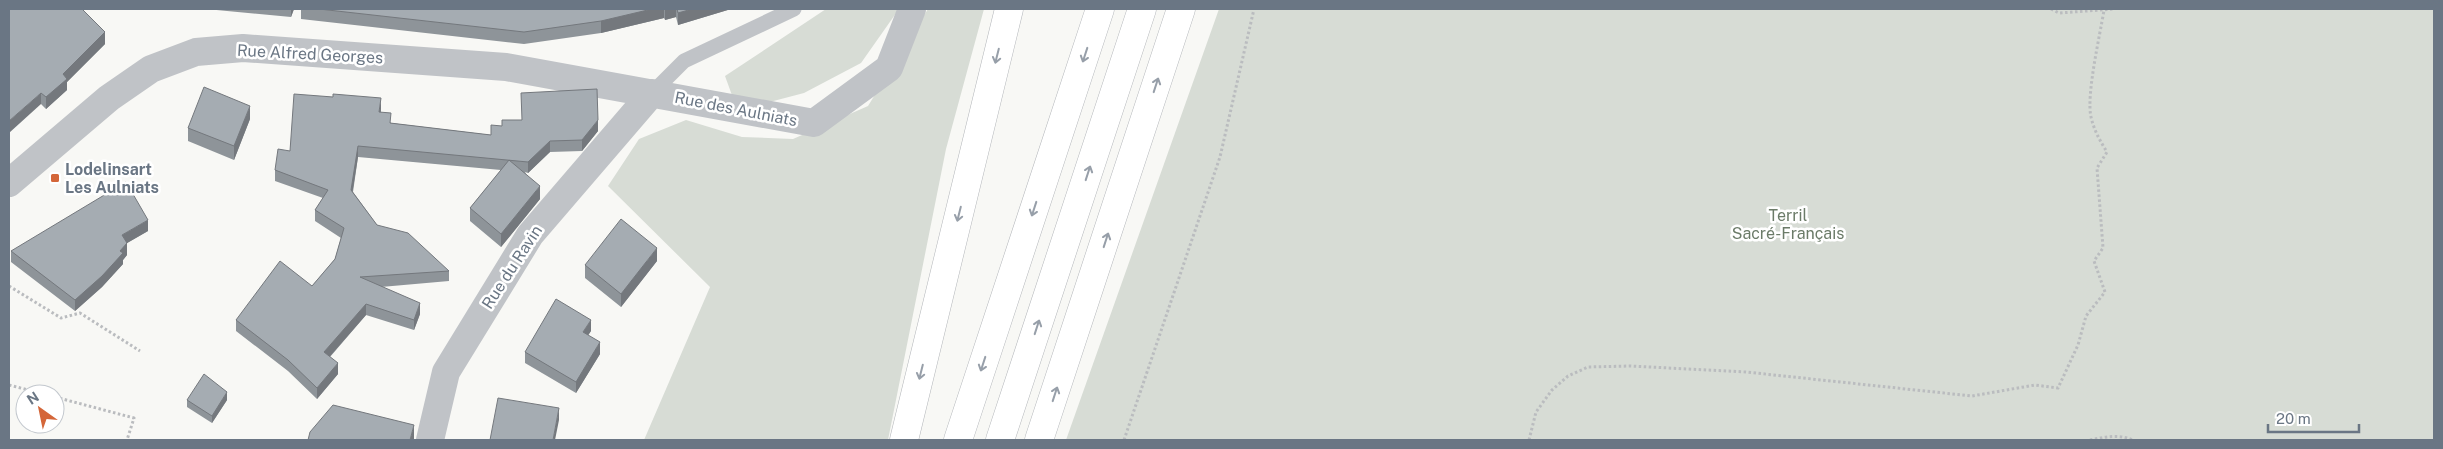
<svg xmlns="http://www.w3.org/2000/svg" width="2443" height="449" font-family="'Public Sans',sans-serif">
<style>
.green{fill:#d7dcd5}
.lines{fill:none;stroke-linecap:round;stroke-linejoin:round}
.highway-casing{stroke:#b3b6ba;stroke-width:29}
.path{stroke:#babcbf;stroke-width:3;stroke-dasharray:2.5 2.5;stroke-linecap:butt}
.lane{stroke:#c0c3c7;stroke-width:15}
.street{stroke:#c0c3c7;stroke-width:28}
.highway{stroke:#fff;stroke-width:28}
.wall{fill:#8e9499}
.shaded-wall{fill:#74787d}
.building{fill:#a5acb2;stroke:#74787d}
.oneway{stroke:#979fa9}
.poi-dot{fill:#d46639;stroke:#fff;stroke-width:2}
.labels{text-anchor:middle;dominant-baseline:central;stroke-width:5;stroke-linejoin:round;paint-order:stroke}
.street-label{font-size:16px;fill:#6a7684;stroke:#fff}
.poi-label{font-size:16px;font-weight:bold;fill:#6a7684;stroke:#fff;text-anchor:start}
.park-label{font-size:16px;fill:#6b7b68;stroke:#fff}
</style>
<rect width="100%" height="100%" fill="#f8f8f5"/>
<path class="green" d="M826 9H899L861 63 804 93 754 106 733 98 725 76Z
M928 9H984L946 149 888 440H644L710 287 608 186 639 139 686 120 742 137 793 139 868 106Z
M1219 9H2434V440H1066Z"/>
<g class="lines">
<defs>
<path id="highway" d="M904 440 1009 9
M958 440 1100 9
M1000 440 1142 9
M1039 440 1181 9"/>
</defs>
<use href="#highway" class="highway-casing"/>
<path class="path" d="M2051 9 2059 13 2114 9
M9 286 61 318 80 313 140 351
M9 385 44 394
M55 397 134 418 127 440
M1124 440 1220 157 1254 9
M1529 440 1536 412 1552 390 1568 376 1588 367 1630 366 1746 372 1972 396 2035 385 2058 388 2078 345 2086 316 2105 292 2094 261 2103 248 2097 168 2107 152C2100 141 2094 130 2091 117 2086 95 2100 35 2104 10
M2090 440C2104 437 2119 434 2133 440"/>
<path class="lane" d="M652 93 684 61 794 9"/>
<path class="street" d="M9 183 109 98 151 69 196 52 243 48 506 67 814 123 889 68 912 9
M430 440 446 372 530 235 652 93"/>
<use href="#highway" class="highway"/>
</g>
<path class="wall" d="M9 9 105 44 67 82V90L46 109 41 104Z
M206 9H294L291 17Z
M301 9H731L678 25 676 17 665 20 664 18 601 33 524 44 301 19Z
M381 109V112L391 123 491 135 598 131 582 151 550 152 528 173 525 172 540 199 501 247 470 221V208L501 170 358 157 353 192 377 225 449 271V281L381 287 420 314 414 330 366 315 330 357 338 374 317 399 288 371 236 331V320L312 286 335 259 341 238 315 221V210L323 198 275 181V170L290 151Z
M250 119 234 160 188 141V128Z
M148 231 127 243V255L123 260V264L102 287 75 311 11 262V251Z
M657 261 621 307 585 278V265Z
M591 331 588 335 600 354 576 393 525 363V352Z
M187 400H227L212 423 187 407Z"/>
<path class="shaded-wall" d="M291 9H294L291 17Z
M652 9H664V18L601 33V21Z
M665 9H676V17L665 20Z
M692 9H731L678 25V13Z
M105 32V44L67 82V90L46 109V97L63 74Z
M41 93V104L9 133V121Z
M381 98V109L379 123V112Z
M250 106V119L234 160V146Z
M598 120V131L582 151V140Z
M550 141V152L528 173V162Z
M358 146V157L351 201V190Z
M540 186V199L501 247V234Z
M148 220V231L122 246V235Z
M127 243V255L123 260V264L102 287 75 311V300Z
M657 248V261L621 307V294Z
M420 303V314L414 330V320Z
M366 304V315L324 363V352Z
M591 320V331L583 343V332Z
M600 342V354L576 393V382Z
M338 363V374L317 399V388Z
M227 392V400L212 423V416Z
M559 408V420L555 440H553Z
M414 425V440H410Z"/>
<path class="building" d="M9 9H82L105 32 63 74 67 79 46 97 41 93 9 121Z
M319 9H652L601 21 524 32Z
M677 9H692L678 13Z
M204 87 250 106 234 146 188 128Z
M597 89 598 120 582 140 550 141 528 162 358 146 351 190 377 225 408 233 449 271 360 277 420 303 414 320 366 304 324 352 338 363 317 388 288 360 236 320 280 261 312 286 335 259 344 228 315 210 328 190 275 170 278 149 290 151 294 94 333 97V94L381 98 379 112 391 113 390 123 491 135V125L502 126V120H522L521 93Z
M509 160 540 186 501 234 470 208Z
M126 182 148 220 122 235 127 243 120 251 123 253 102 276 75 300 11 251Z
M621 219 657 248 621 294 585 265Z
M556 299 591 320 583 332 600 342 576 382 525 352Z
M204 374 227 392 212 416 187 400Z
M498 398 559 408 553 440H490Z
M333 405 414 425 410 440H308L310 432Z"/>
<defs><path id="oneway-shaft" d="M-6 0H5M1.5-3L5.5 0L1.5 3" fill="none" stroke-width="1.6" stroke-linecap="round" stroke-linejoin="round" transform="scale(1.25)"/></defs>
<g class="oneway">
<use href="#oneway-shaft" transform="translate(1085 55) rotate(108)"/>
<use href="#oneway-shaft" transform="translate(997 56) rotate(104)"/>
<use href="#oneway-shaft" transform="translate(1156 85) rotate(-72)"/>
<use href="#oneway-shaft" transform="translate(1088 173) rotate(-72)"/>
<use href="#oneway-shaft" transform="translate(1034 209) rotate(108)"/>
<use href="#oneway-shaft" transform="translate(959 214) rotate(104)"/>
<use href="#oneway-shaft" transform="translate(1106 240) rotate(-72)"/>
<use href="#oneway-shaft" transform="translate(1037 327) rotate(-72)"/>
<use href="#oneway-shaft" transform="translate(983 364) rotate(108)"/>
<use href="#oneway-shaft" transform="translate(921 372) rotate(104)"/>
<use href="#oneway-shaft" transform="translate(1055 394) rotate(-72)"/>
</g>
<rect class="poi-dot" x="50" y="173" width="10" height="10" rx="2.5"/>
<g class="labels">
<g class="street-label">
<text transform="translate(310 54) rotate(3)">Rue Alfred Georges</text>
<text transform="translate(736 109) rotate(11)">Rue des Aulniats</text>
<text transform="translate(512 267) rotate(-57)">Rue du Ravin</text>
</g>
<g class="poi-label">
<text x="65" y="169">Lodelinsart<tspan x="65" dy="18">Les Aulniats</tspan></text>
</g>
<g class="park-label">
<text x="1788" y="215">Terril<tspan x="1788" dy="18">Sacré-Français</tspan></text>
</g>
</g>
<rect width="2443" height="449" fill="none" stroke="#6a7684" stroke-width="20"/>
<g transform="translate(40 409) rotate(327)"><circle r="24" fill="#ffffff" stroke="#c3c8ce"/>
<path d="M0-4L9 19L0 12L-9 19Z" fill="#d46639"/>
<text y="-8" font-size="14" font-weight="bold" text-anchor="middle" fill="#6a7684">N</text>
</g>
<path d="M2268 424v8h91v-8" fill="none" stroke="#6a7684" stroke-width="2.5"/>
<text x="2276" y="424" font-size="15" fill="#6a7684" stroke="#ffffff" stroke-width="4" paint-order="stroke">20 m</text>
</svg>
